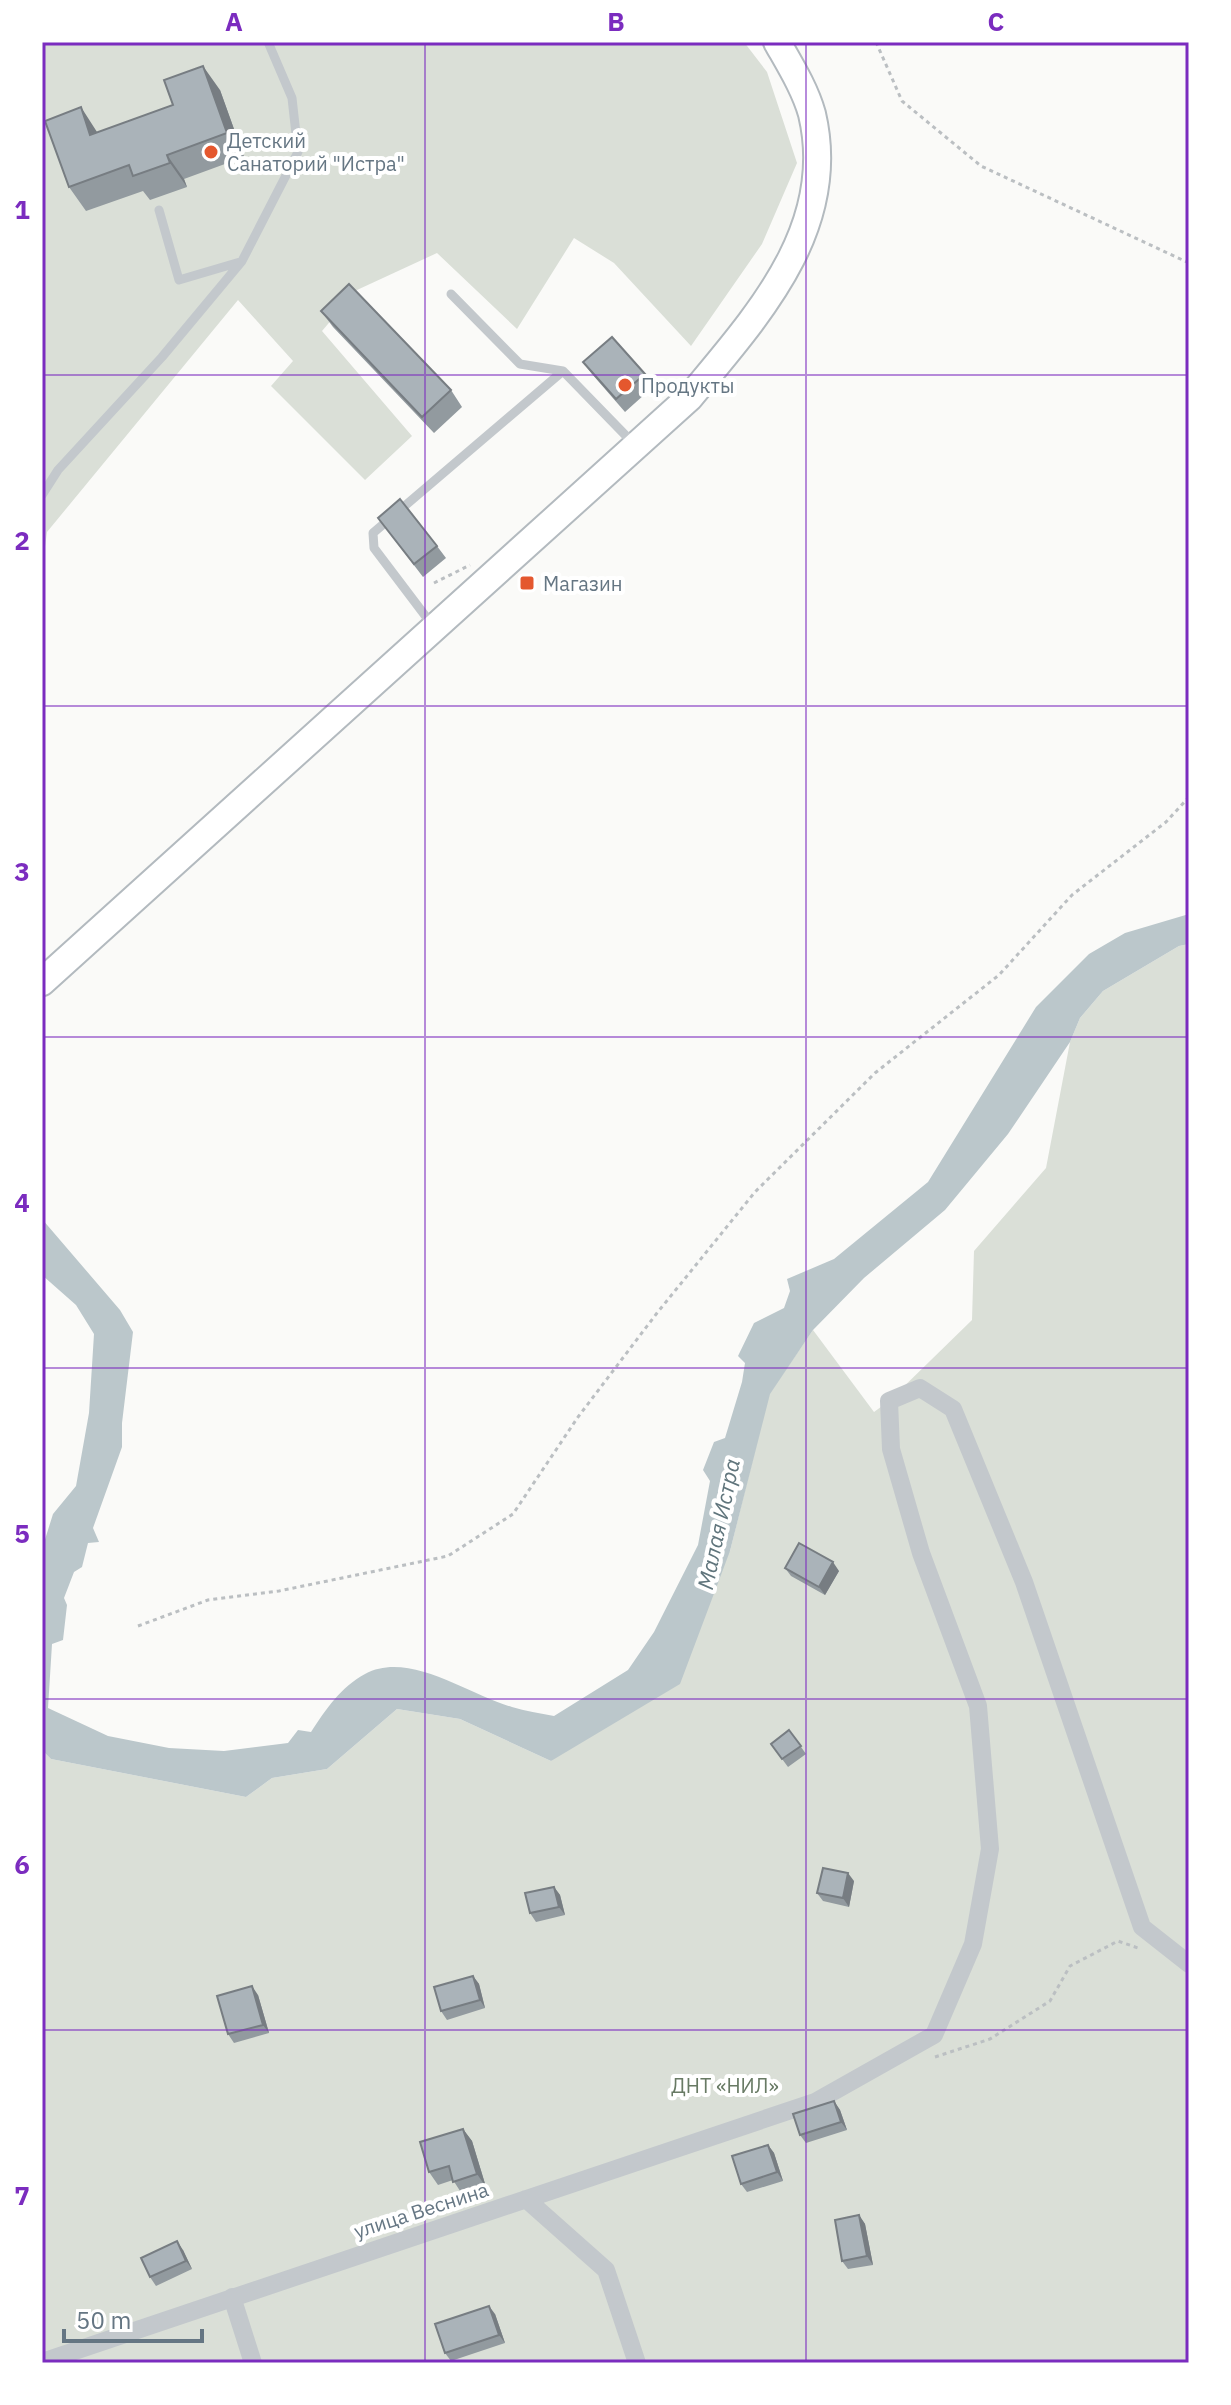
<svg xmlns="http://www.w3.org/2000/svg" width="1231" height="2405" font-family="'IBM Plex Sans',sans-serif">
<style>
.green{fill:#dadfd7}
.water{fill:#bbc7cb}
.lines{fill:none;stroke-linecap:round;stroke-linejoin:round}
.secondary-casing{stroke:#b3babf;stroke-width:30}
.path{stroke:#bbbfc2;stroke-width:3;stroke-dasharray:4 4;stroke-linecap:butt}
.service{stroke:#c3c8cc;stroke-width:9}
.minor{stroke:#c3c8cc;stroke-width:18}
.secondary{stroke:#fff;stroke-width:26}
.wall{fill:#929a9f}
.shaded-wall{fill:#777d82}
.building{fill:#aab3b9;stroke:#777d82;stroke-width:2}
.grid{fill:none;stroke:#7b2cbf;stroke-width:2;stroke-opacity:0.55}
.poi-dot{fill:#e4572e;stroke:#fff;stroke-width:3}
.labels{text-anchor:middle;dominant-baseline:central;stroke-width:8;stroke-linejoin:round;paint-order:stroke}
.poi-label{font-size:20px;fill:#657683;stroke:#fff;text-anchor:start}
.park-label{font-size:20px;fill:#687a64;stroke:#fff}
.street-label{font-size:20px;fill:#657683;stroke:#fff}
.water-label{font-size:22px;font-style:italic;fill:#60757c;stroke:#fff}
.neatline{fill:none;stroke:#7b2cbf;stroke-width:3}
.grid-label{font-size:26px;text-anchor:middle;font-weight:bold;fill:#7b2cbf}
</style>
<rect width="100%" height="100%" fill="#fafaf8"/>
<path class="green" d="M42 42H744L767 72 797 163 762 244 691 346 614 263 574 238 517 329 437 253 357 290 322 331 412 436 365 480 271 386 293 361 238 300 47 532 42 568Z
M1189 944V2363H42V1750L51 1759 246 1797 272 1778 327 1769 397 1709 460 1719 551 1761 730 1551 769 1394 813 1330 874 1412 889 1401 972 1320 974 1251 1046 1168 1070 1042 1080 1018 1103 991 1179 946Z"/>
<path class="water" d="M1189 914V944L1179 946 1103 991 1080 1018 1070 1042 1008 1134 945 1210 864 1278 813 1330 770 1394 730 1551 680 1684 551 1761 460 1719 397 1709 327 1769 272 1778 246 1797 51 1759 42 1750V1549L53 1514 76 1486 89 1413 94 1334 76 1305 42 1275V1219L120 1310 133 1332 122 1423V1447L93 1528 99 1542 88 1543 82 1567 74 1572 64 1598 67 1605 63 1640 52 1644 48 1708 108 1736 169 1748 224 1751 288 1743 298 1730 311 1732C326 1709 341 1687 365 1674 409 1650 469 1695 512 1707 525 1711 540 1713 554 1716L628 1670 654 1632 698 1545 710 1481 703 1470 714 1442 725 1438 742 1382 745 1363 738 1356 754 1323 784 1308 790 1291 787 1279 834 1259 928 1182 1036 1007 1089 954 1125 933Z"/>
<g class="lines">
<defs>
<path id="secondary" d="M42 982 690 397C757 316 839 228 812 114 805 89 790 65 777 42"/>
</defs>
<use href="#secondary" class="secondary-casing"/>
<path class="path" d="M876 42 902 101 981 166 1189 263
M434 583 470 565
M138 1626 208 1600 279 1591 448 1556 513 1514 578 1417 657 1313 755 1192 875 1073 999 975 1072 895 1166 822 1189 797
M935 2057 990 2039 1050 2001 1070 1966 1118 1941 1138 1948"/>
<path class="service" d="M159 210 179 280 240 262
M451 294 520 364 563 371 634 444
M42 495 58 470 162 357 242 261 298 152 292 98 268 42
M433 626 374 548 373 533 563 371"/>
<path class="minor" d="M526 2199 606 2270 637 2363
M232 2297 253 2363
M42 2362 815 2102 934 2035 973 1944 990 1849 978 1706 921 1553 891 1449 889 1401 920 1388 953 1409 1024 1582 1142 1927 1189 1964"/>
<use href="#secondary" class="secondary"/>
</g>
<path class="wall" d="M220 90 244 157 184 179 187 187 150 200 143 191 86 211 69 187 98 132Z
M321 311 451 390 462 407 434 433 333 327Z
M583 362 645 374 654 386 625 412 592 374Z
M378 518 437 546 446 558 423 577Z
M785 1568 839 1571 825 1595 791 1576Z
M789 1730 806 1754 788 1767 771 1744Z
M854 1881 849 1907 823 1901 817 1893Z
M554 1887 560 1895 565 1915 536 1922 530 1913Z
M473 1976 479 1984 485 2008 447 2020 441 2011Z
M258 1995 269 2033 234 2043 228 2034Z
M834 2101 840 2110 847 2130 806 2143 800 2135Z
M463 2129 472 2141 486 2187 462 2194 453 2180 438 2185 429 2172Z
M768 2145 774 2153 783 2181 747 2192 741 2184Z
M859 2215 865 2224 873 2265 848 2269 842 2261Z
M183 2250 192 2269 156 2286 150 2277Z
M495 2314 505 2343 451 2361 445 2353Z"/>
<path class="shaded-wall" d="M203 66 220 90 244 157 227 133Z
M81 107 97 132 90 135Z
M167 155 184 179 187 187 170 163Z
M833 1562 839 1571 825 1595 819 1587Z
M848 1873 854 1881 849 1907 843 1898Z
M554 1887 560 1895 565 1915 559 1907Z
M473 1976 479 1984 485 2008 480 2000Z
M252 1986 258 1995 269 2033 263 2025Z
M834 2101 840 2110 847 2130 841 2122Z
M463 2129 472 2141 486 2187 477 2174Z
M768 2145 774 2153 783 2181 777 2172Z
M859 2215 865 2224 873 2265 867 2256Z
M177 2241 183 2250 192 2269 186 2261Z
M489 2306 495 2314 505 2343 499 2335Z"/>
<path class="building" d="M203 66 227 133 167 155 170 163 133 176 129 165 69 187 45 121 81 107 90 135 173 105 164 80Z
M349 284 451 390 422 417 321 311Z
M612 337 645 374 616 399 583 362Z
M400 499 437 546 414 564 378 518Z
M799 1543 833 1562 819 1587 785 1568Z
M789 1730 801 1746 782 1759 771 1744Z
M823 1868 848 1873 843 1898 817 1893Z
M554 1887 559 1907 530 1913 525 1893Z
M473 1976 480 2000 441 2011 434 1987Z
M252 1986 263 2025 228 2034 217 1996Z
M834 2101 841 2122 800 2135 793 2114Z
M463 2129 477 2174 453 2182 449 2166 429 2172 420 2142Z
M768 2145 777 2172 741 2184 732 2156Z
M859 2215 867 2256 842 2261 835 2220Z
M177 2241 186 2261 150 2277 141 2258Z
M489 2306 499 2335 445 2353 435 2324Z"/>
<path class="grid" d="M425 42V2363M806 42V2363M42 375H1189M42 706H1189M42 1037H1189M42 1368H1189M42 1699H1189M42 2030H1189"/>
<g class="poi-dot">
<circle cx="211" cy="152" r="8"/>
<circle cx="625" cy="385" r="8"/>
<rect x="519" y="575" width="16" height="16" rx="4"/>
</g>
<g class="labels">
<g class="poi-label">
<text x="227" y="140">Детский<tspan x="227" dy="23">Санаторий "Истра"</tspan></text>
<text x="641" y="385">Продукты</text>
<text x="543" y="583">Магазин</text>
</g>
<g class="park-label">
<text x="725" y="2085">ДНТ «НИЛ»</text>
</g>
<g class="street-label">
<text transform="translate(421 2210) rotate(-18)">улица Веснина</text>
</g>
<g class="water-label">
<text transform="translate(718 1524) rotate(-78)">Малая Истра</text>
</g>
</g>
<rect width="1231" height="2405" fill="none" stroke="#ffffff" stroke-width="88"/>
<path d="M64 2329v12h138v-12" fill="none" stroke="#657683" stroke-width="4"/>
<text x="76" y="2329" font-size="24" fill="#657683" stroke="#ffffff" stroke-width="6" paint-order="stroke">50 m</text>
<rect x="44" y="44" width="1143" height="2317" class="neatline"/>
<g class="grid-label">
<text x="234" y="31">A</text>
<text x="616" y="31">B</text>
<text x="996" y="31">C</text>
<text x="22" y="219">1</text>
<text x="22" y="550">2</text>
<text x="22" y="881">3</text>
<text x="22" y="1212">4</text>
<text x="22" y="1543">5</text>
<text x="22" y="1874">6</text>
<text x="22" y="2205">7</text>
</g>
</svg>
